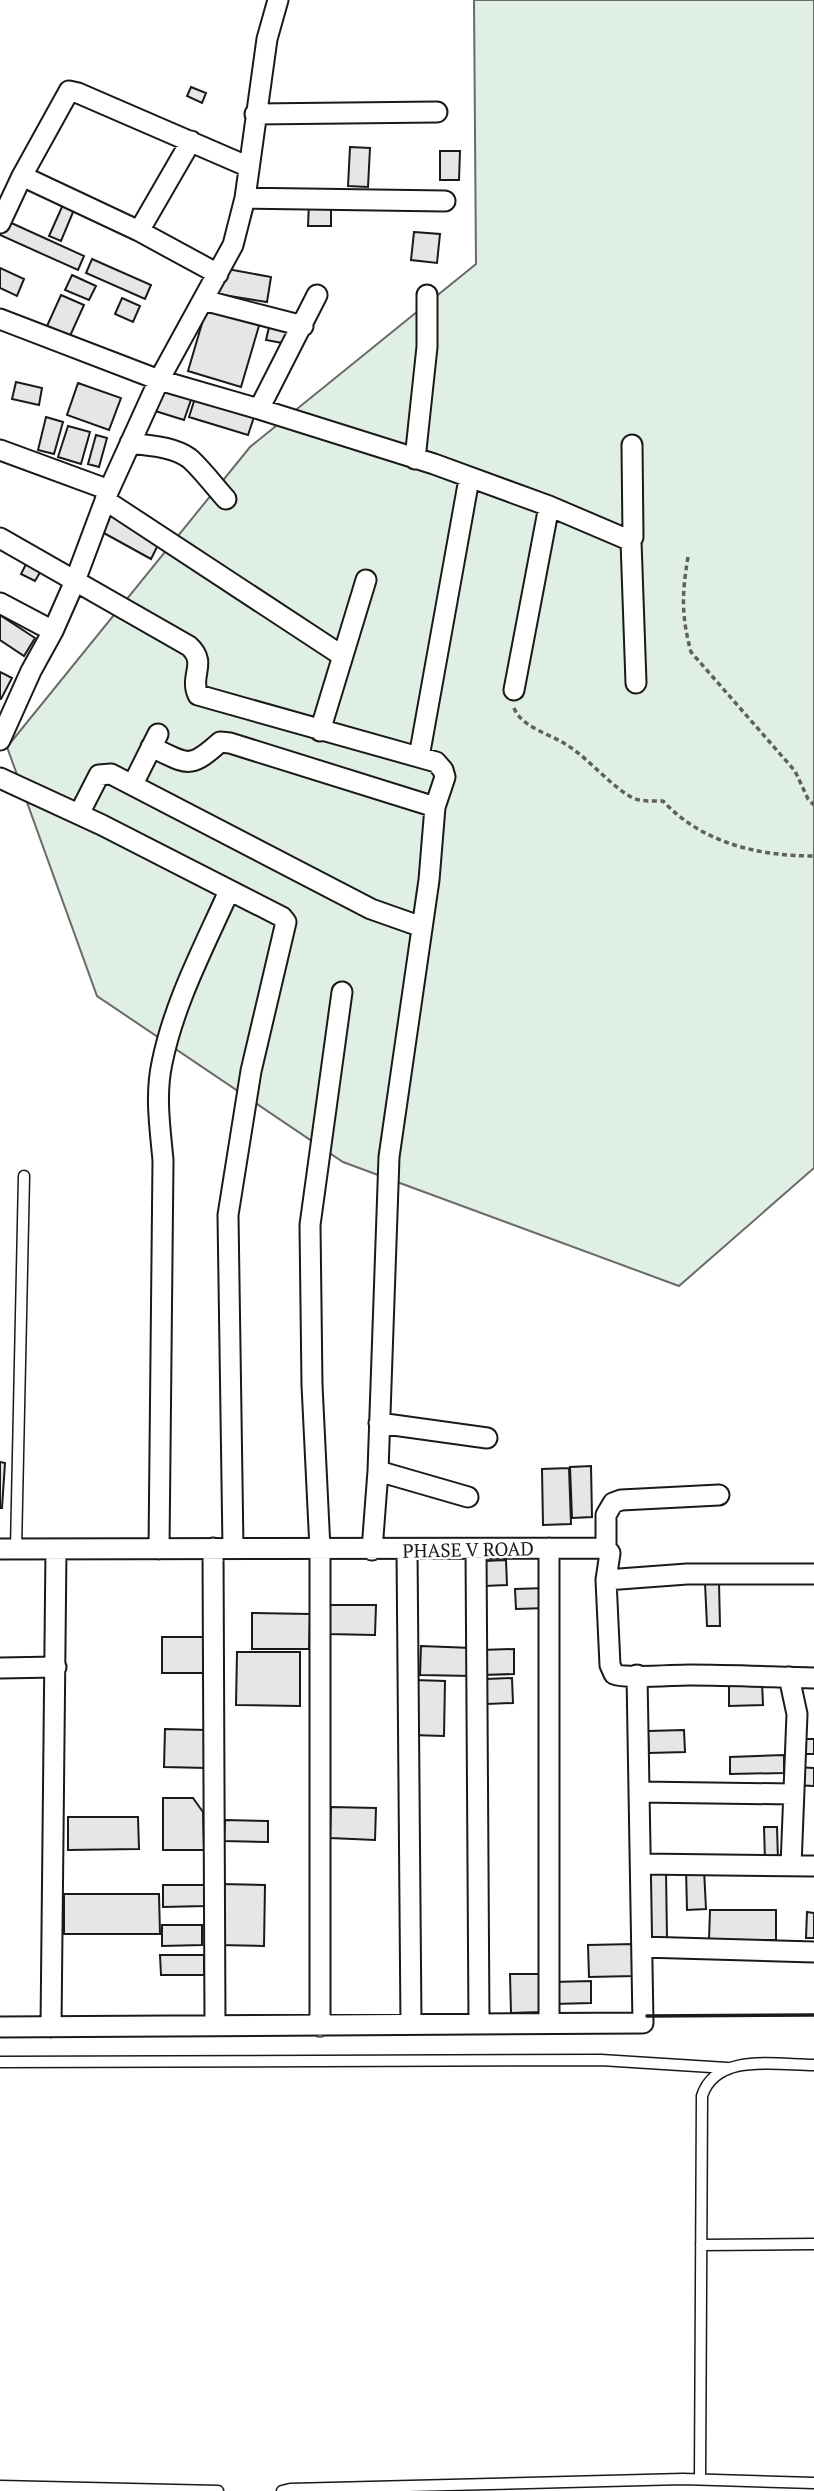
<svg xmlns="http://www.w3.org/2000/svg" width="814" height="2491" font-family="'PT Serif',serif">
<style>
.green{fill:#e0efe3;stroke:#6a6a6a;stroke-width:2}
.building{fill:#e6e6e6;stroke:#1a1a1a;stroke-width:2}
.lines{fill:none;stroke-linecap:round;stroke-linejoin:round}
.service-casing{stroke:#1a1a1a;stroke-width:13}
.minor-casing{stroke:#1a1a1a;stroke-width:23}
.path{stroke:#5f5f5f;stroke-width:3.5;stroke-dasharray:5 3.5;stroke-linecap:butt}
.service{stroke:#fff;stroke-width:10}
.minor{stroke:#fff;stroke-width:19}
.wall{stroke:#1a1a1a;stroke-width:3.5}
.labels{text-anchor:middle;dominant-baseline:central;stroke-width:5;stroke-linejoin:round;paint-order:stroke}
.street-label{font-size:19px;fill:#1a1a1a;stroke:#fff}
</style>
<rect width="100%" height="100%" fill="#fff"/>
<path class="green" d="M474 0H814V1168L679 1286 343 1162 97 996 7 747 250 447 476 264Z"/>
<path class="building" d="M191 87 206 93 202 103 187 96Z
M350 147 370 148 368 187 348 186Z
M440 151H460L459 180H440Z
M65 200 76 205 61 241 49 236Z
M309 202H331V226H308Z
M7 221 84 256 78 270 0 235Z
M414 232 440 234 437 263 411 260Z
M92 259 151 285 145 299 86 273Z
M0 268 24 279 17 296 0 288Z
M222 268 271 277 267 302 217 294Z
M72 275 96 286 89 300 65 290Z
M61 295 84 305 70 336 47 326Z
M122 298 140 306 133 322 115 314Z
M208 303 261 319 241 387 188 371Z
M270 323 292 328 288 344 266 340Z
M16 382 42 388 39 405 12 399Z
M78 383 121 398 109 430 67 415Z
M159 386 192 397 184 420 152 410Z
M195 398 254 417 248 435 189 417Z
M46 417 63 422 54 454 38 450Z
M68 426 90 432 81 464 58 457Z
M96 435 107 438 99 467 88 464Z
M112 513 161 539 151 559 102 532Z
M30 556 45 564 35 581 21 574Z
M0 615 35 638 24 656 0 640Z
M0 672 12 678 1 699H0Z
M0 1462 5 1463 2 1508H0Z
M591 1466 592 1517 572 1518 570 1467Z
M569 1468 571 1524 543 1525 542 1469Z
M506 1560 507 1585 484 1586V1561Z
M719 1582 720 1626H707L705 1583Z
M546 1588 547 1608 516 1609 515 1589Z
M327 1605H376L375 1635 326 1634Z
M252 1613 310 1614 309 1649H252Z
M162 1637H207L206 1673H162Z
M421 1646 472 1648V1676L420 1675Z
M514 1649V1674L482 1675 481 1650Z
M237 1652H300V1706L236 1705Z
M512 1678 513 1703 487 1704 486 1679Z
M414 1680 445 1681 444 1736 412 1735Z
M729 1682H762L763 1705 729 1706Z
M165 1729 207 1730V1768L164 1767Z
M684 1730 685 1752 649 1753 648 1731Z
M797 1739H814V1754H797Z
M784 1755V1773L730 1774V1757Z
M794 1767 814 1768V1786L794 1785Z
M163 1798H193L203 1812 204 1850H163Z
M331 1807 376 1808 375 1840 330 1838Z
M68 1817H138L139 1849 68 1850Z
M225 1820 268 1821V1842L224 1841Z
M764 1827H777L778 1860 765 1861Z
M686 1869H704L706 1909 687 1910Z
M643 1870H666L667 1938H643Z
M220 1884 265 1885 264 1946 218 1945Z
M163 1885H204L205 1906 163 1907Z
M64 1894H159L160 1934H64Z
M710 1910H776V1940H709Z
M807 1912 814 1913V1938H806Z
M162 1925H202V1945L162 1946Z
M633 1944 634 1976 589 1977 588 1945Z
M160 1955H204V1975H161Z
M510 1974H540L541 2012 511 2013Z
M591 1981V2003L553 2004 552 1982Z"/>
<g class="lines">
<defs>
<path id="service" d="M16 1549 24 1176
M0 2062 601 2060 727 2068
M701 2245 814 2244
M700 2479 702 2096C716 2052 778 2065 814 2065
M0 2486 218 2491
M282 2491 290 2489 683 2479 814 2483"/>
<path id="minor" d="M255 114 437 112
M22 176 139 231 218 274
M245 198 445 201
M0 223 22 176 69 91 78 93 249 167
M139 231 191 141
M203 300 303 326
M0 319 159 380 259 409 434 464 549 506 631 541 633 537 632 445
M259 409 317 295
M130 443C149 446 172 446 189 458 199 466 216 488 226 499
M0 450 109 490
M415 459 427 347V295
M105 500 341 655
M0 538 189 646C208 663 189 676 198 695L436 762 443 770 445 777 435 807 429 880 389 1157 378 1471 372 1550
M631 541 636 683
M0 603 53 631
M514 690 549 506
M320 731 366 580
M0 740 31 671 53 631 75 581 109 490 159 380 233 245 245 198 267 39 278 0
M151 747C187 763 188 771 220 742L230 743 435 807
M419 757 469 479
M0 778 102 825 282 917 286 922 251 1071 228 1215 233 1548
M133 784 158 734
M79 814 99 775 111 774 371 909 422 927
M379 1423 487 1438
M378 1471 468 1497
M213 1548 215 2025
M549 1548V2022
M606 1548V1515L613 1503 621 1500 719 1495
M0 1549 606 1548 610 1553 606 1580 610 1665 614 1674C625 1679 673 1675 689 1675 731 1675 772 1677 814 1678
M159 1549 163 1160C160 1128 155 1095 162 1063 174 1003 204 947 229 891
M407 1549 411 2024
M476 1549 479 2023
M606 1580 687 1574H814
M0 1668 56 1667
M789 1677 797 1714 791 1866
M640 1792 792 1794
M641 1864 814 1866
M642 1947 814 1952
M320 2026V1549L312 1385 310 1225 342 992
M0 2027 643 2023 637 1675
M51 2027 56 1549"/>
</defs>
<use href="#service" class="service-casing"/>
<use href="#minor" class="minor-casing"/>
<path class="path" d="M688 557C682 593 681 615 691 652L795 771 808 799 814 805
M514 708C521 726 546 733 562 742 587 756 607 783 631 797 640 802 652 801 663 801 702 843 758 856 814 856"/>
<use href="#service" class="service"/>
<use href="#minor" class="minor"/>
<path class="wall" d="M647 2016 814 2015"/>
</g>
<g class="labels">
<g class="street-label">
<text transform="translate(468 1549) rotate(-1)">PHASE V ROAD</text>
</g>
</g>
</svg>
